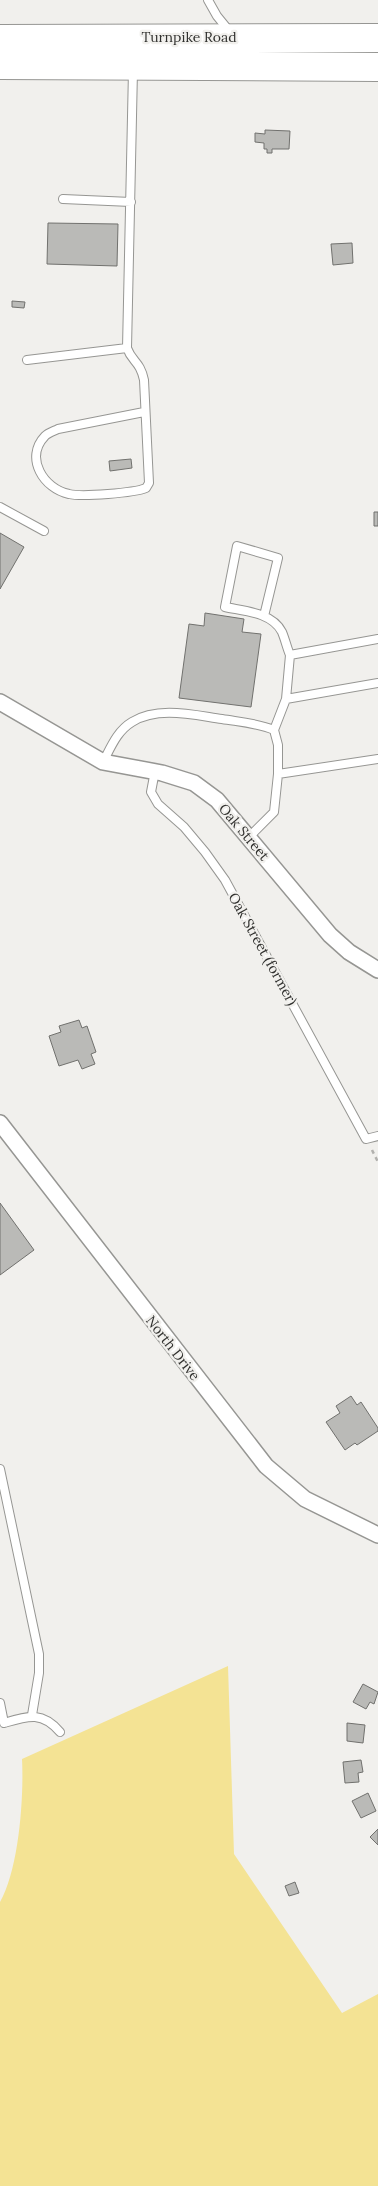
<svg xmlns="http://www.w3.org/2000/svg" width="378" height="2186" font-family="Lora,serif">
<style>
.green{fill:#f4e394}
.building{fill:#babab7;stroke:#71716e}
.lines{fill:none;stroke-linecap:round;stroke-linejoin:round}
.lane-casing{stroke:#969693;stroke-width:10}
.street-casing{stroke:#969693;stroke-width:18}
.highway-casing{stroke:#969693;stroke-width:30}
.path{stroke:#b2b1ae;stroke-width:2.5;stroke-dasharray:4 4;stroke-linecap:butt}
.lane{stroke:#fff;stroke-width:8}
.street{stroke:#fff;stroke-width:15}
.highway{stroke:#fff;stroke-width:28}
.labels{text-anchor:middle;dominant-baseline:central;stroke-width:4.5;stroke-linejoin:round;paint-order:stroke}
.street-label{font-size:14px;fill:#30302e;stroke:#f1f0ed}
</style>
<rect width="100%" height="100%" fill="#f1f0ed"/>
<path class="green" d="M228 1666 234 1854 342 2013 378 1994V2186H0V1902C19 1869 24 1797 22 1759Z"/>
<path class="building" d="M265 130 290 131 289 149H272V153H267V149H264V143L255 142V133L265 134Z
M48 223 118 224 117 266 47 264Z
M352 243 353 263 333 265 331 244Z
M12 301 25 302 24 308 12 307Z
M131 459 132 468 110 471 109 461Z
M374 512H378V526H374Z
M0 533 24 547 0 589Z
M205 613 244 619 242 632 261 634 251 707 179 698 189 624 204 626Z
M79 1020 82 1028 87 1026 96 1052 91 1054 95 1064 82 1069 78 1060 59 1066 49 1036 61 1032 59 1026Z
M0 1203 34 1250 0 1275Z
M351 1396 357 1405 361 1402 378 1428V1431L357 1445 355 1443 345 1450 326 1422 340 1413 336 1406Z
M363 1684 378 1692 374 1704 370 1702 366 1709 353 1702Z
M347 1723 365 1725 363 1743 347 1741Z
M361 1760 363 1772 358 1773 359 1782 345 1783 343 1762Z
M368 1793 376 1811 361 1818 352 1801Z
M378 1829V1845L370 1837Z
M295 1882 299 1893 289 1896 285 1886Z"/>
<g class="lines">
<defs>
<path id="lane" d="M208 0 217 16 230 32
M133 70 127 348C132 362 140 361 144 380L149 483 146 488C134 493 82 497 69 494 44 489 24 458 45 436 48 433 54 431 58 429L144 412
M63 199 131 202
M27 360 127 348
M0 507 44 531
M264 616 278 558 237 546 225 607C243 611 272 612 282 632 285 639 287 648 290 655L378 639
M286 699 290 655
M274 730 286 699 378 683
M103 762C111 747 117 731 132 722 158 706 193 715 222 719 240 722 257 723 274 730L278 745V774
M155 771 151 792 158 804 184 827 205 852 225 880 366 1139 378 1136
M249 837 274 812 278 774 378 759
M0 1469 39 1654V1673L32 1715
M0 1703 4 1723C28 1716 42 1711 60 1732"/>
<path id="street" d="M0 702 103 762 162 773 194 783 217 800 330 935 349 952 378 970
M0 1123 266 1466 305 1499 378 1535"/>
<path id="highway" d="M0 39 378 38
M0 65 378 67"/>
</defs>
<use href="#lane" class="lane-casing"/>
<use href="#street" class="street-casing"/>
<use href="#highway" class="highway-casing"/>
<path class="path" d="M372 1150 378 1162"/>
<use href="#lane" class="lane"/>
<use href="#street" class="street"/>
<use href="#highway" class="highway"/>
</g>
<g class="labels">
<g class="street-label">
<text x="189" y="37">Turnpike Road</text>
<text transform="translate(244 832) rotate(50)">Oak Street</text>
<text transform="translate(263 949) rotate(61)">Oak Street (former)</text>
<text transform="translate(173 1348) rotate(52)">North Drive</text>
</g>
</g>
</svg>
